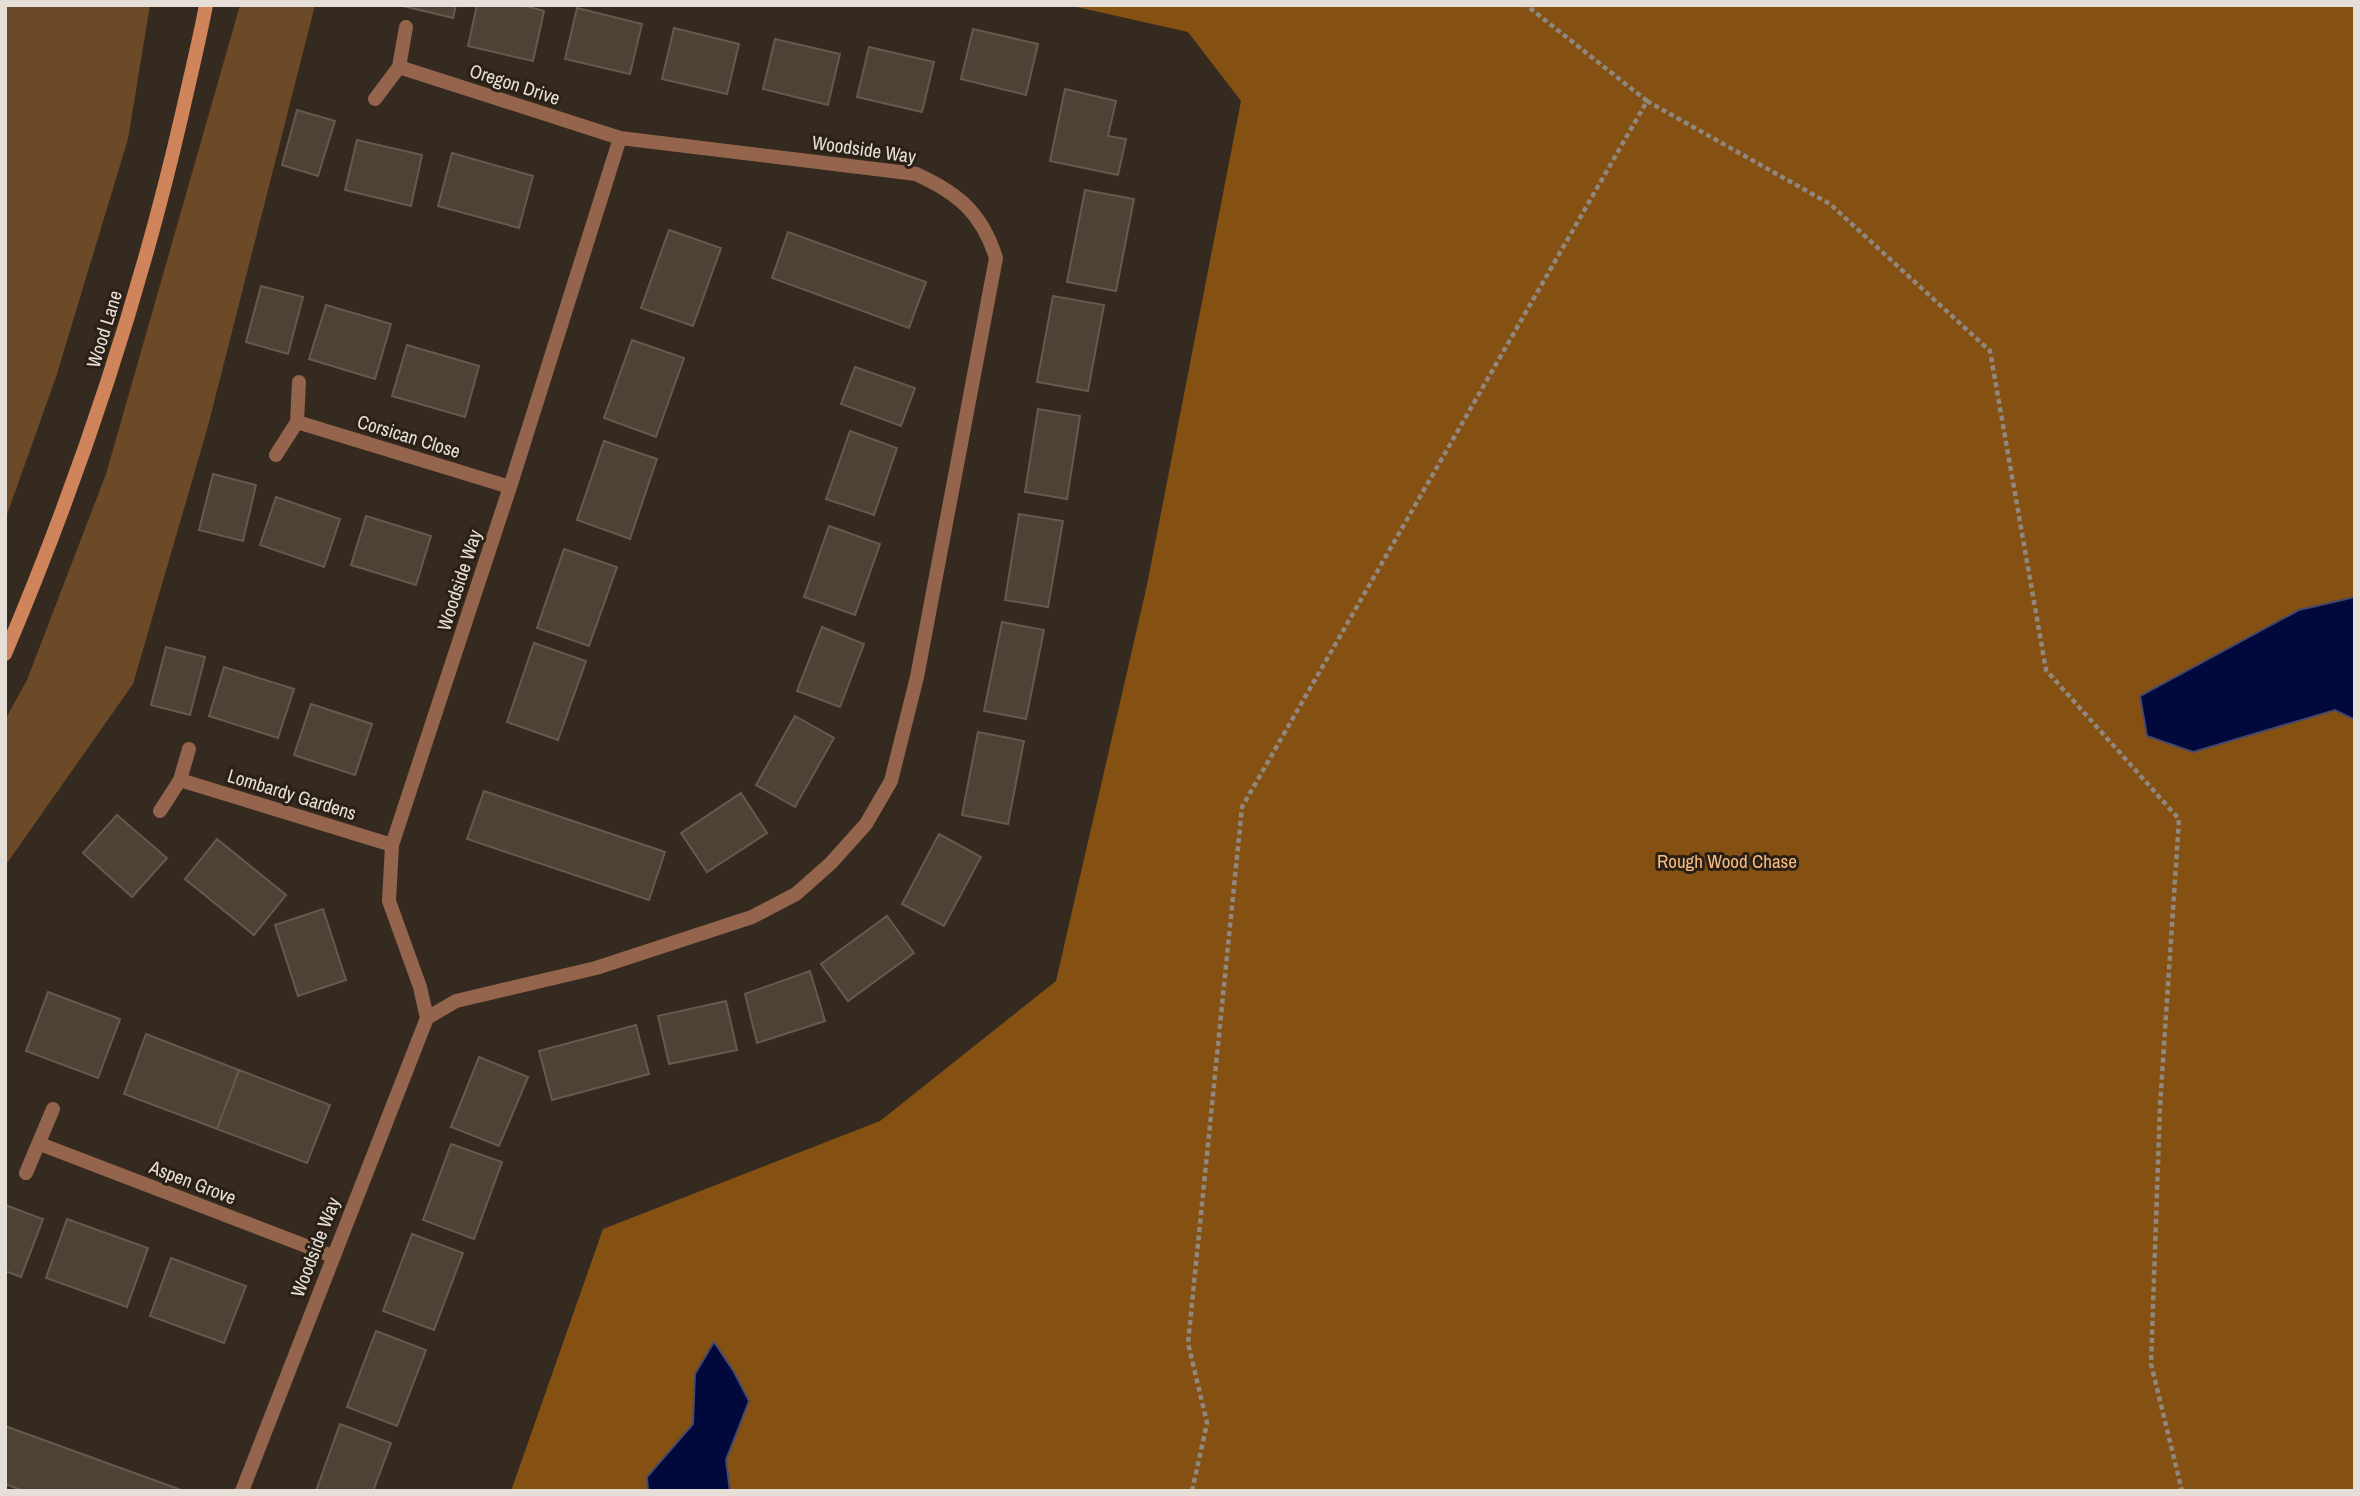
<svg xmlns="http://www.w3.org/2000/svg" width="2360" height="1496" font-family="'Archivo Narrow',sans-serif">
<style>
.green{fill:#6c4a28}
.forest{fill:#845113}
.water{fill:#01083c;stroke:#46486b;stroke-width:2}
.building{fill:#4e4236;stroke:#66594d;stroke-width:2}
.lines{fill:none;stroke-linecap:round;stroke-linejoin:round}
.path{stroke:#90877e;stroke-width:4.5;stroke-dasharray:5 3.5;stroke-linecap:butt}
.street{stroke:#94654c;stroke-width:14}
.secondary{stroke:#cf845b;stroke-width:14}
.labels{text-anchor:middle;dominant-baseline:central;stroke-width:6;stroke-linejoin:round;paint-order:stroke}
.street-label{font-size:19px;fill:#e6dfd8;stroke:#2b2015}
.park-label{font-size:19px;fill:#f7bb7f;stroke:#2b2015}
</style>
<rect width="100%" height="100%" fill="#352a1f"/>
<path class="green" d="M5 5H150L128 139 56 377 5 520Z
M240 5H315L208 426 133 684 5 866V720L27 680 106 474Z"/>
<path class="forest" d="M1068 5H2355V597L2299 610 2193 752 2336 710 2355 720V1491H730L725 1460 749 1401 734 1372 714 1342 695 1374 693 1424 647 1477 648 1491H511L603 1229 880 1121 1056 981 1147 585 1241 101 1188 32Z"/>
<path class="water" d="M2355 597V720L2335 710 2193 752 2147 736 2140 696 2299 610Z
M714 1342 734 1372 749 1401 726 1460 730 1491H648L647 1477 693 1424 695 1374Z"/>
<path class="building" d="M399 5H456L453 18Z
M477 5H522L544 11 533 61 468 46Z
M577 8 642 24 630 74 565 59Z
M674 28 739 44 727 94 662 79Z
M973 29 1038 44 1026 95 961 79Z
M775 39 840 54 828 105 763 89Z
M869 47 934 62 922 112 857 97Z
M1065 89 1116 101 1108 136 1126 139 1118 175 1050 161Z
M297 110 335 121 318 176 282 165Z
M357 140 422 155 411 206 345 190Z
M452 153 533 176 519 228 438 206Z
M1085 190 1134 199 1116 291 1067 282Z
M669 230 721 248 693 326 641 308Z
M788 232 926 282 909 328 772 278Z
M261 286 303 297 288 354 246 342Z
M1053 296 1104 305 1088 391 1037 382Z
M326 305 391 324 375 379 309 359Z
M632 340 684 358 656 437 604 418Z
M407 345 479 366 465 417 392 396Z
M855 367 915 388 901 426 841 404Z
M1038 409 1080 416 1067 499 1025 492Z
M850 431 897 448 874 515 826 499Z
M604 441 657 459 630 539 577 520Z
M213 474 256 485 243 541 199 530Z
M276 497 340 519 324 567 260 545Z
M1019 514 1063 521 1048 607 1005 600Z
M366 516 431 536 416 585 351 565Z
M829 526 880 544 855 615 804 597Z
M564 549 617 567 589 646 537 628Z
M1002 622 1044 630 1026 719 984 711Z
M822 627 864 644 840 707 797 691Z
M534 643 586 661 558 740 507 722Z
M166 647 205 657 190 715 151 705Z
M224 667 294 689 278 738 209 716Z
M311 704 372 724 355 775 294 755Z
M795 716 834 738 795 807 756 785Z
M978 732 1024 741 1008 824 962 815Z
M484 791 665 852 649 900 467 839Z
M741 793 767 833 707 872 681 833Z
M117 815 167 858 132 897 83 853Z
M939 834 981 857 944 926 902 904Z
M217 839 286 895 254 935 185 879Z
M323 909 346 980 298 996 275 925Z
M887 916 914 953 848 1001 821 964Z
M810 971 825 1021 757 1043 745 994Z
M48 992 120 1019 98 1078 26 1051Z
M726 1001 737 1050 669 1064 658 1016Z
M636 1025 649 1074 552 1100 539 1051Z
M146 1034 239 1070 217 1129 124 1094Z
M479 1057 528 1077 499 1146 451 1127Z
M239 1070 330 1105 307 1163 217 1129Z
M451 1144 502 1162 474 1239 423 1220Z
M5 1205 43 1219 21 1277 5 1271Z
M67 1219 148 1248 127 1307 46 1278Z
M412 1234 463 1253 434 1330 383 1311Z
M171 1258 246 1286 224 1343 150 1316Z
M376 1331 426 1350 397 1426 347 1407Z
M340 1424 391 1443 373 1491H316Z
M5 1426 184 1491H24L5 1484Z"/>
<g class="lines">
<path class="path" d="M1647 101 1830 204 1990 351 2046 670 2179 819 2160 1106 2151 1364 2182 1491
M1192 1491 1207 1423 1188 1343 1242 807 1647 101 1526 5"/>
<path class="street" d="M399 67 620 138
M375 99 399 67 406 27
M297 422 510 487
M276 455 297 422 299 382
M180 780 392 845
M160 811 180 780 189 749
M40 1144 332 1256
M26 1173 53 1109
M242 1491 427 1018 420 987 389 901 392 845 510 487 620 138 916 174C958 193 982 213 996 258L917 677 891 781 866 824 831 863 796 894 752 917 596 968 456 1001 427 1018"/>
<path class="secondary" d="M5 654C80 477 139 301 182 114 190 78 199 42 206 5"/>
</g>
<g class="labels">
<g class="street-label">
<text transform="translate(515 84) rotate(18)">Oregon Drive</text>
<text transform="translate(864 149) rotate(8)">Woodside Way</text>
<text transform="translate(104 329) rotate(-73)">Wood Lane</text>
<text transform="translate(409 436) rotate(17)">Corsican Close</text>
<text transform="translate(459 580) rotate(-72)">Woodside Way</text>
<text transform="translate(292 794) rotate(17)">Lombardy Gardens</text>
<text transform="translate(193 1182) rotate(21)">Aspen Grove</text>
<text transform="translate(315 1247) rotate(-69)">Woodside Way</text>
</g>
<g class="park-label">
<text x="1727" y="861">Rough Wood Chase</text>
</g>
</g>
<rect width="2360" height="1496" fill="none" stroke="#e6dfd8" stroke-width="14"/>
</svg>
